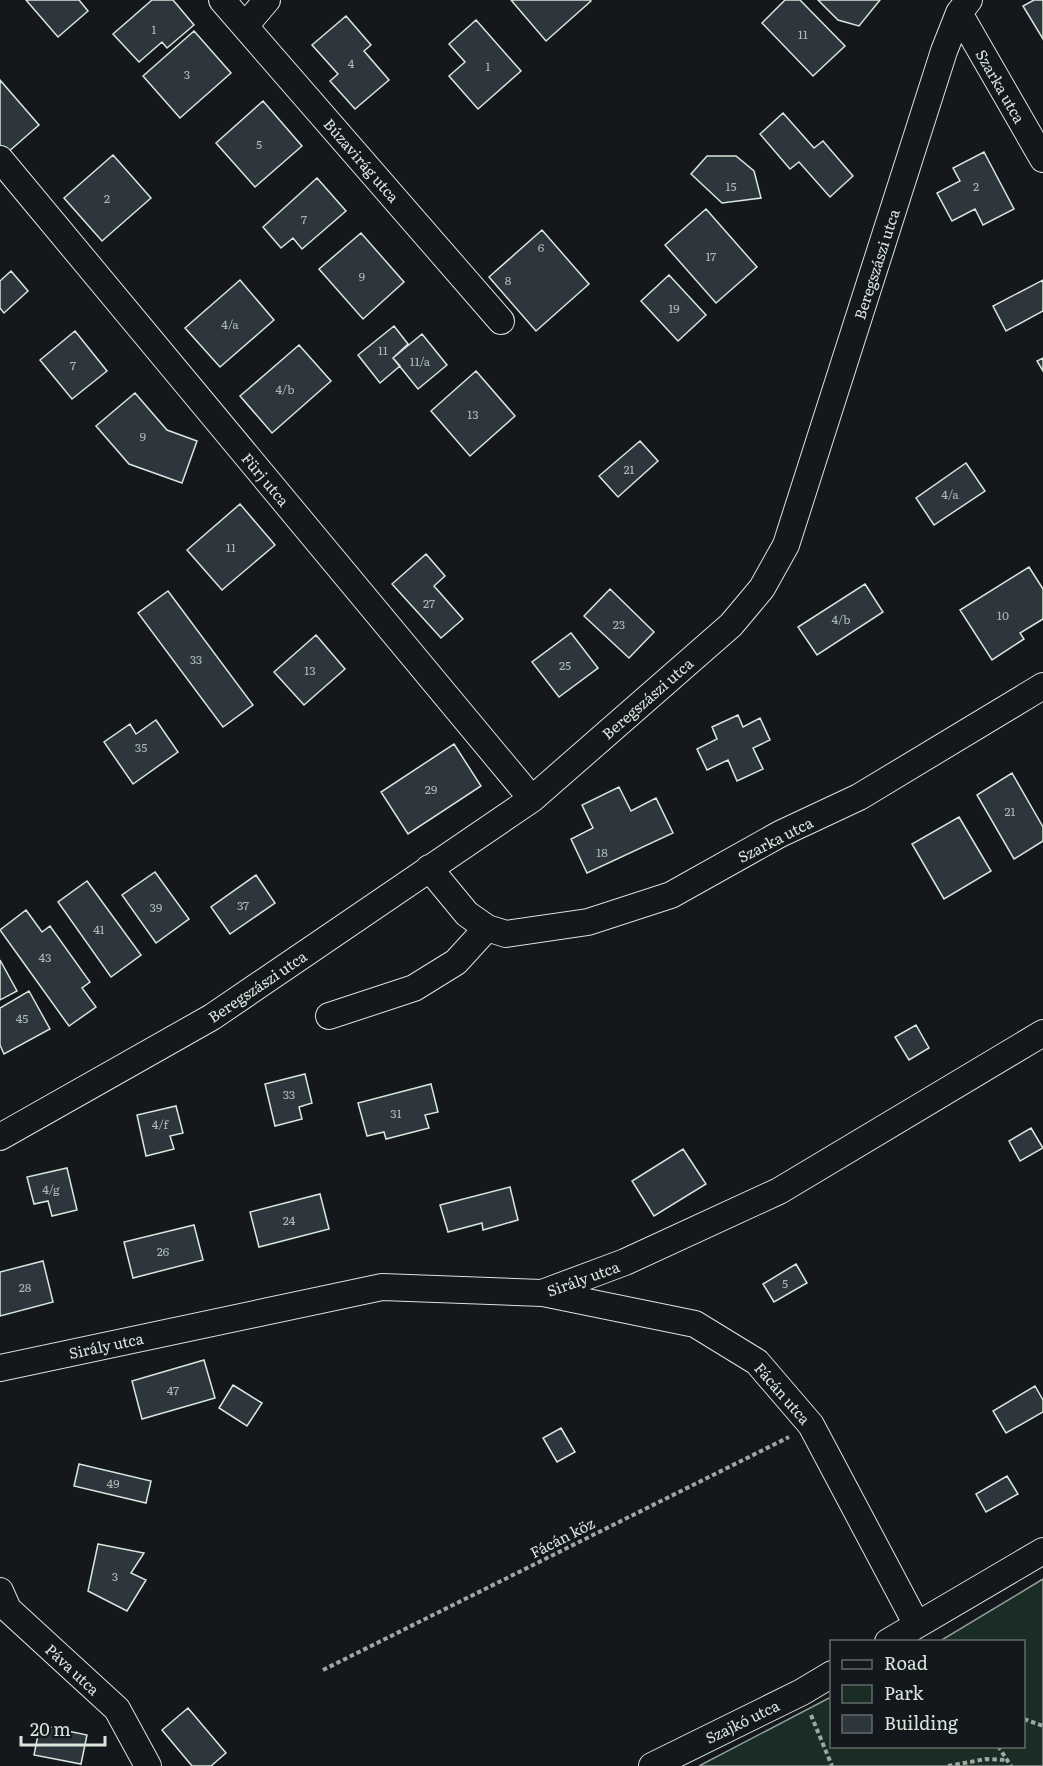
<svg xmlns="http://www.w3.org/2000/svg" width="1043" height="1766" font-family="Literata,serif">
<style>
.green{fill:#1a2d24;stroke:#939e99;stroke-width:1.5}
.building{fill:#2c363c;stroke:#d8e6dc;stroke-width:1.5}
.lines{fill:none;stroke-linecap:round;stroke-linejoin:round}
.street-casing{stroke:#d8e6dc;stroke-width:28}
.path{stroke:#9da8a2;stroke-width:4;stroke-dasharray:4.5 3;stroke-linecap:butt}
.street{stroke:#14181c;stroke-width:26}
.labels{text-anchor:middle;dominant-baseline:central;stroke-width:4.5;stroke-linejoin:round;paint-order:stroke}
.number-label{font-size:12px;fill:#adbab4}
.street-label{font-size:15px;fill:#d8e6dc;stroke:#14181c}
</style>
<rect width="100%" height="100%" fill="#14181c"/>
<path class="green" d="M1043 1579V1766H699L831 1697 832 1746H1024V1642L940 1641Z"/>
<path class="building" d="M26 0H79L88 11 58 37Z
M152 0H173L194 25 167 48 162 42 139 62 113 34Z
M511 0H590L591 1 546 41Z
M785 0H800L845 46 813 76 762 23Z
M818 0H880L859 26 838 20Z
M1034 0H1043V39L1023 6Z
M346 16 371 45 364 51 389 80 355 109 330 81 338 74 312 45Z
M476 20 521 71 478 109 449 76 465 62 449 44Z
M194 31 231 73 180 118 143 76Z
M0 80 39 125 7 153 0 145Z
M263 101 302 146 255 187 216 143Z
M783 113 814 148 823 141 853 176 830 197 799 162 790 169 760 134Z
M984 152 1014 209 983 225 975 209 952 221 937 193 960 181 953 168Z
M113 155 151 198 102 241 64 198Z
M707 156H736L754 171 761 198 722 203 691 174Z
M317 178 346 211 302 249 293 238 281 248 263 227Z
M706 209 757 267 716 303 665 245Z
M542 230 589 284 536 331 489 277Z
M361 233 404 282 363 319 319 269Z
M11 271 28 291 4 313 0 308V281Z
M669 275 706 315 678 341 641 301Z
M240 280 274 320 220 367 185 328Z
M1043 280V311L1006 331 993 306Z
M394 326 408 344 393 358 400 366 380 383 358 355Z
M75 331 107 371 72 399 40 360Z
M422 334 447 365 418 389 393 358Z
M299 345 331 381 272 433 240 396Z
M1043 358V371L1037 361Z
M476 371 515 416 470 456 431 411Z
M135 393 167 430 197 441 182 483 129 464 96 426Z
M640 441 658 461 618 497 599 476Z
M966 463 985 491 934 525 916 498Z
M240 504 275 545 222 590 187 550Z
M426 554 445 576 434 586 463 619 441 638 392 584Z
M1029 567 1043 589V619L1020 633 1024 639 992 660 960 610Z
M865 584 883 612 817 655 798 627Z
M610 589 654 632 629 658 584 616Z
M168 591 253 705 223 727 138 613Z
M571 633 598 668 559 697 532 662Z
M316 635 345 669 304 705 274 672Z
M738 715 743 727 760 718 770 740 753 748 763 769 737 781 728 760 707 770 697 749 717 739 712 727Z
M156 720 178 752 133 784 104 742 130 724 136 734Z
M454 744 481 786 408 834 381 792Z
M1012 773 1043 827V841L1014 859 977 795Z
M619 787 631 811 656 798 673 833 587 873 571 839 593 828 582 805Z
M959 817 991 871 944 899 912 844Z
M155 872 189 919 156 943 122 895Z
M256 875 275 903 230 934 211 907Z
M87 881 141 955 111 977 58 902Z
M26 910 42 932 50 926 90 982 82 988 96 1007 69 1026 0 930Z
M0 960 17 991 0 1000Z
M29 991 50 1029 4 1054 0 1045V1008Z
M916 1025 929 1048 909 1060 895 1037Z
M305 1074 312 1103 299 1107 302 1119 275 1126 265 1084Z
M431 1084 438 1112 425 1115 429 1128 386 1139 384 1132 367 1136 358 1103Z
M176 1106 183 1133 170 1136 174 1149 146 1156 137 1115Z
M1031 1128 1043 1148 1020 1161 1009 1141Z
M683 1149 706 1184 654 1216 632 1181Z
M67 1168 77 1210 52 1216 48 1201 34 1204 27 1177Z
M510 1187 518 1220 483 1230 482 1223 448 1232 440 1205Z
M320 1194 329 1229 259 1247 250 1212Z
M194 1225 203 1260 133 1278 124 1242Z
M43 1261 53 1302 0 1316V1272Z
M796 1264 807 1283 774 1302 763 1284Z
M204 1360 215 1398 142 1419 132 1381Z
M233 1385 262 1403 247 1426 219 1408Z
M1035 1386 1043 1400V1412L1006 1433 993 1411Z
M561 1428 575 1452 557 1462 543 1438Z
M79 1464 151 1481 146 1503 74 1486Z
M1007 1476 1018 1494 986 1512 976 1494Z
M98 1544 144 1553 131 1573 146 1580 127 1611 88 1591Z
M188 1708 226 1753 211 1766H192L162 1730Z
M40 1725 87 1735 81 1764 34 1755Z"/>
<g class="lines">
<defs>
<path id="street" d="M222 0 501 321
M959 13 1043 159
M245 26 267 0
M0 159 532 799
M429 868 467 914 487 928 506 934 588 922 671 895 780 834 859 797 1043 686
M329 1016 414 988 456 962 487 928
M0 1137 212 1017 532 799 731 625 762 588 786 545 944 51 959 13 969 0
M543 1293 695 1324 757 1362 811 1425 917 1625
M0 1368 382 1287 542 1293 625 1262 779 1191 1043 1033
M0 1591 8 1609 117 1709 148 1766
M888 1642 1043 1551
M652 1766 802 1692 832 1674"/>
</defs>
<use href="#street" class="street-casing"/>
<path class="path" d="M323 1670 789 1437
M811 1715 832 1766
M1024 1719 1043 1726
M998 1746 1011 1766
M948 1766 986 1759 1007 1760"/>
<use href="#street" class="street"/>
</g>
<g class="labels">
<g class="number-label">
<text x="154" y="29">1</text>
<text x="803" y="34">11</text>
<text x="351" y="63">4</text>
<text x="488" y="66">1</text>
<text x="187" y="74">3</text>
<text x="259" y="144">5</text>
<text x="731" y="186">15</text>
<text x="976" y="186">2</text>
<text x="107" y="198">2</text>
<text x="304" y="219">7</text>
<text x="541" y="247">6</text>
<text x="711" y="256">17</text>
<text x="362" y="276">9</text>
<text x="508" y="280">8</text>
<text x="674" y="308">19</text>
<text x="230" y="324">4/a</text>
<text x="383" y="350">11</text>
<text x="420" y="361">11/a</text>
<text x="73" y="365">7</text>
<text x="285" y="389">4/b</text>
<text x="473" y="414">13</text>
<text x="143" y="436">9</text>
<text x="629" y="469">21</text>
<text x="950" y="494">4/a</text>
<text x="231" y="547">11</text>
<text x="429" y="603">27</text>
<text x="1003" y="615">10</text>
<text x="841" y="619">4/b</text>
<text x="619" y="624">23</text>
<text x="196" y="659">33</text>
<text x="565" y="665">25</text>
<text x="310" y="670">13</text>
<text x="141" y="747">35</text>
<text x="431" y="789">29</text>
<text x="1010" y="811">21</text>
<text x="602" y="852">18</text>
<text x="243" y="905">37</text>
<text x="156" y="907">39</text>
<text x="99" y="929">41</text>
<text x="45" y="957">43</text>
<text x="22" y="1018">45</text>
<text x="289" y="1094">33</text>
<text x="396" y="1113">31</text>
<text x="160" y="1124">4/f</text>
<text x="51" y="1189">4/g</text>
<text x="289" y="1220">24</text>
<text x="163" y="1251">26</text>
<text x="785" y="1283">5</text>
<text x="25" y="1287">28</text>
<text x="173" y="1390">47</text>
<text x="113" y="1483">49</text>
<text x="115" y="1576">3</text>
</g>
<g class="street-label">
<text transform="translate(1001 86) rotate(60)">Szarka utca</text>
<text transform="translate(362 160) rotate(49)">Búzavirág utca</text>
<text transform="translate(876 264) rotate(-72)">Beregszászi utca</text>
<text transform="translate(266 479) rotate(50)">Fürj utca</text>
<text transform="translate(647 698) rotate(-41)">Beregszászi utca</text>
<text transform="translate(775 839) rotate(-27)">Szarka utca</text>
<text transform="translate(257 986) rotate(-34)">Beregszászi utca</text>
<text transform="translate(583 1278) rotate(-20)">Sirály utca</text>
<text transform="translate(106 1345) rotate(-12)">Sirály utca</text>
<text transform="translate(783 1393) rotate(49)">Fácán utca</text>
<text transform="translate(562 1537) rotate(-27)">Fácán köz</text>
<text transform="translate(73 1669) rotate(43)">Páva utca</text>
<text transform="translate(742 1721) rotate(-26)">Szajkó utca</text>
</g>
</g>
<rect x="830" y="1640" width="195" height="108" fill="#14181c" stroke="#626a69" stroke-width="1.5"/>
<rect x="842" y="1660" width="30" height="9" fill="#14181c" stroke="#626a69" stroke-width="1.5"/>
<text x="884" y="1670" font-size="18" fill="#d8e6dc">Road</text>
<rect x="842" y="1685" width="30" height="18" fill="#1a2d24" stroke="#626a69" stroke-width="1.5"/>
<text x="884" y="1700" font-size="18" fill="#d8e6dc">Park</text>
<rect x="842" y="1715" width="30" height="18" fill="#2c363c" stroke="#626a69" stroke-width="1.5"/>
<text x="884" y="1730" font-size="18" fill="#d8e6dc">Building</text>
<path d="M21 1736v9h84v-9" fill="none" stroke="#d8e6dc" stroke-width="3"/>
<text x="30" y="1736" font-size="18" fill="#d8e6dc" stroke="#14181c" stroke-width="4.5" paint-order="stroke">20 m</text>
</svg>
